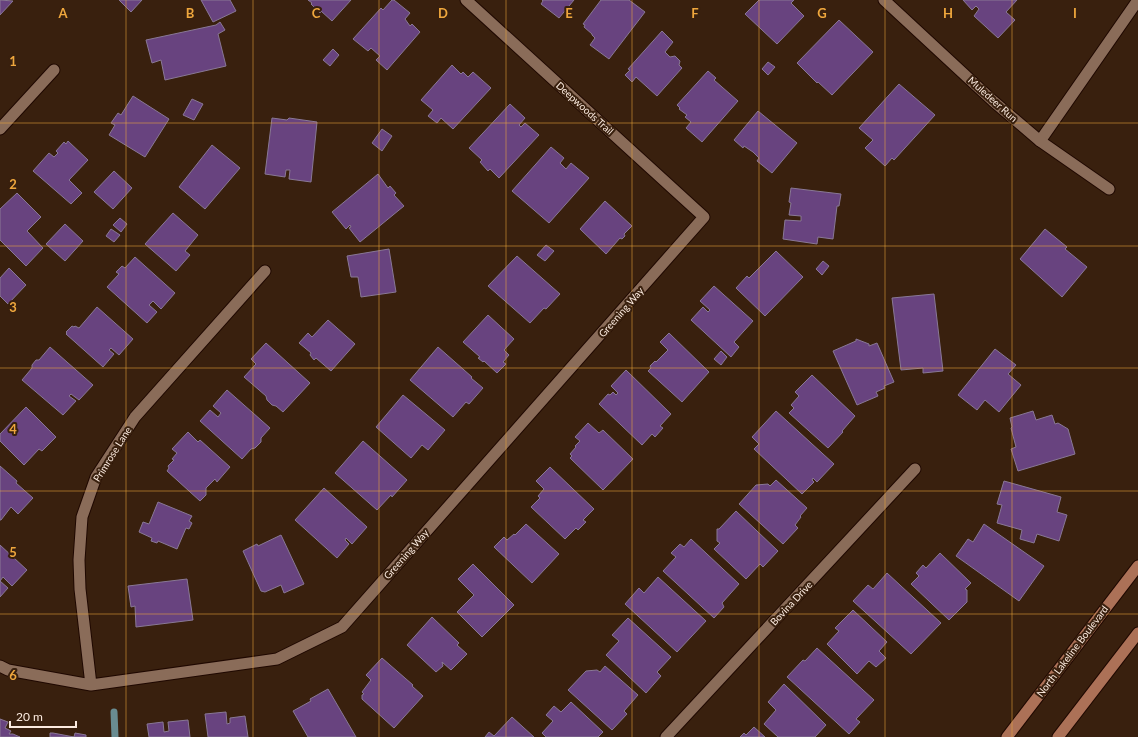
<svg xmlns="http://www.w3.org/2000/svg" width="1138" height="737" font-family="Lato,sans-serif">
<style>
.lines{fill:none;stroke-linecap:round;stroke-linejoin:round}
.stream{stroke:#698c91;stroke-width:7}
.building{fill:#68437f;stroke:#897895}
.service-casing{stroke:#1f0800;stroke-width:13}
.minor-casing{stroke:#1f0800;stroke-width:13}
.secondary-casing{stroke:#1f0800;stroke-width:13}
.service{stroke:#8a6c59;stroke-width:11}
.minor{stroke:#8a6c59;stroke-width:11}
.secondary{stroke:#ac7157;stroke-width:11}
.grid{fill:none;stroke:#efa73d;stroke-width:1;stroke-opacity:0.55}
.labels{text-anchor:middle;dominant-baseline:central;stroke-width:4;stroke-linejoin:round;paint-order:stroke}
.street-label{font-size:10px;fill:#fbeadf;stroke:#39200e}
.grid-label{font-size:13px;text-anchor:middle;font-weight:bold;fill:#efa73d;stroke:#39200e;stroke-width:4;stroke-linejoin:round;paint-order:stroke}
</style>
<rect width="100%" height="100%" fill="#39200e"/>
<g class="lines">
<path class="stream" d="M114 712 115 737"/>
</g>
<path class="building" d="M0 0 13 1 0 15Z
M119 0H142L131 12Z
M201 0H230L236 11 213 22Z
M308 0H351L332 21 321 11 320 13 311 4 312 3Z
M392 0H394L410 13 405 19 410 26 412 24 420 32 387 70 376 60 380 56 371 48 368 51 353 39 381 8 383 10Z
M542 0H574L559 18 541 4 543 1Z
M601 0H629L645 12 609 59 590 45 595 38 592 35V34L584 27 585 25 583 24Z
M759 0H794L791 3 804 16 777 44 745 14Z
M963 0H1017L1006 12 1015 20 998 38 974 16 979 9 976 6 972 10Z
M839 20 873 52 832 95 818 82 817 83 797 63Z
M220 22 225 30 218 34 226 66 165 80 161 60 152 63 146 40 216 25Z
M662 31 673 42 665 52 670 57 675 56 680 61 679 65 682 68 657 96 636 77 632 82 625 75 630 70 628 69Z
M333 49 339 55 330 66 323 60Z
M768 62 775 67 768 75 762 69Z
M452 65 461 74 463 72 468 77 473 72 491 88 453 129 441 118 437 123 428 116 433 110 421 100Z
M708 71 716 78 714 80 738 101 702 142 686 128 691 122 685 117 687 115 679 109 680 108 677 105Z
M899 84 935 115 894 160 892 158 885 166 865 148 873 140 859 128Z
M133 96 169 119 145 157 109 135 115 125 111 123 118 113 121 115Z
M192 99 203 104 194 120 183 115Z
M510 104 525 118 519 125 521 127 525 123 539 135 499 178 490 169 488 171 480 162 482 160 469 148Z
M758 111 797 143 772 173 757 161 759 158 753 152 744 146 743 148 734 140Z
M272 118 287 120 289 118 317 122 311 182 289 179 290 170H286L285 177 265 174Z
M382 129 392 136 382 151 372 143Z
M68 141 88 160 69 180 82 193 71 204 33 171 49 153 54 157 58 153 56 151 64 142 66 144Z
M212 145 240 168 205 209 179 187Z
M551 147 564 158 560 163 566 169 571 163 589 178 549 223 512 191Z
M114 171 132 188 113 209 94 192Z
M378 174 388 188 390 186 396 193 394 195 404 206 360 242 349 228 351 227 350 225 346 229 332 212Z
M791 188 841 194 839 206H837L833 239 818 237 817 244 783 239 785 220 801 221V216L789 215 791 203 789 202Z
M17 193 41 217 27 231 43 248 26 266 0 240V209Z
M605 201 632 226 624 234 625 236 622 239 620 238 606 254 580 229Z
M173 213 198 235 185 251 190 255 176 271 145 244Z
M120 218 127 224 121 232 113 225Z
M65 224 83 241 65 261 46 244Z
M111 229 120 235 114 242 106 236Z
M1045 229 1067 247 1065 249 1087 267 1062 297 1020 259Z
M546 245 554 251 545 261 537 255Z
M389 249 396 292 361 297 358 277H351L347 256Z
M776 251 803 277 765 316 736 288 747 276 749 278Z
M517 256 560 294 546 309 544 308 530 323 488 286Z
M135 257 175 293 161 309 153 301 149 305 157 312 147 323 107 287 119 274 116 272 122 266 125 268Z
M823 261 829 266 822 275 816 269Z
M9 268 26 285 8 304 0 296V278Z
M714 286 753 321 734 342 739 347 731 357 691 320 703 307 708 312 710 310 700 301Z
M934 294 943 371 923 373V368L901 370 892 298Z
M97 307 133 339 119 355 111 348 109 350 114 354 103 367 66 334 67 333 66 332 72 326 74 327 75 326 79 328Z
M488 315 514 339 504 350 509 355 503 362 506 364 497 373 484 361 483 362 478 358 480 357 463 342Z
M328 320 355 344 331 371 316 358 314 360 310 355 311 353 299 343 308 333 312 337Z
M669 333 709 372 682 402 648 371 651 368 650 366 655 361 656 362 668 350 660 342Z
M856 339 869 344V346L877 343 894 382 884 386 885 388 876 392 878 396 857 405 833 351 856 341Z
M266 343 310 383 283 412 276 406 272 405 267 400 266 396 244 377 256 364 251 359Z
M50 347 93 385 79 400 71 394 69 396 76 401 63 415 22 380 32 368V365L36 360H39Z
M438 347 472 377 471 378 483 388 469 404 466 402 453 417 410 380Z
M995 349 1016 365 1008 374 1021 385 999 412 985 400 977 410 958 395Z
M721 351 727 357 721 365 714 359Z
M626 370 671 414 660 426 663 428 655 437 652 434 642 445 599 404 608 394 610 395 613 392 616 395 618 393 611 386Z
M812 375 855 416 842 431 843 432 828 448 789 413 794 408 791 405 799 396 795 392Z
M227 390 270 428 261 438V442L255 448 251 449 242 459 200 421 210 410 218 417 221 413 213 406Z
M403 395 445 430 428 450 422 445 411 458 376 427Z
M26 407 56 437 42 451 39 449 24 465 0 441V434Z
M776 411 834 464 817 482 813 478 812 480 814 482 802 494 754 449 759 444 752 437Z
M1033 411 1036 420 1052 415 1055 424 1058 423 1068 429 1075 454 1018 471 1011 449 1016 447 1011 428 1012 427 1010 418Z
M588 423 599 433 603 430 633 459 603 490 570 458 572 456 570 454 576 447 575 446 580 441 575 437Z
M188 432 198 442 200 440 230 467 217 482 215 479 206 488V495L200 501 167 471 169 468 168 466 174 460 172 459 177 453 172 449Z
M363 441 407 480 392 497 391 495 377 510 335 473Z
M0 466 17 481 16 483 33 498 18 514 11 507 1 520H0Z
M550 467 594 509 583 520 586 522 578 530 576 528 565 539 531 507 540 498 538 496 544 489 536 481Z
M776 480 807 508 800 516 801 517 795 525 798 528 783 544 739 504 756 485 768 484 770 486Z
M1004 481 1061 497 1057 512 1067 515 1059 541 1037 534 1034 543 1020 539 1022 530 997 523 1002 505 997 504Z
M324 488 367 527 352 544 346 538 345 540 349 544 337 558 295 520Z
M158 502 192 516 189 521 192 523 189 529 186 528 177 549 158 541 157 543 151 541 152 538 139 532 143 522 149 524Z
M736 511 778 551 763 567 760 564 746 579 714 549 720 543 717 541V529H719Z
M526 524 559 554 532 583 494 547 504 537 507 540 514 534 515 535Z
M984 524 1044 566 1019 601 956 556 968 539 973 542Z
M281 535 304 584 284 593 281 585 265 592 261 591 243 551 257 544 258 546Z
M691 539 739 584 722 603 724 607 714 618 663 571 676 557 671 553 680 544 684 547Z
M0 545 27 570 12 586 3 577 0 581 8 588 0 597Z
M940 553 971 583 965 589 967 590V602L949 620 911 584 919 576 916 573 923 565 926 568Z
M473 564 514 605 482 637 457 612 474 595 458 579Z
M887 573 941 623 911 654 853 601 868 585 873 589Z
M658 577 706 621 677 652 625 604 639 588 644 593Z
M187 579 193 620 136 627 135 606 131 607 128 586Z
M853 610 887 642 879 651 886 658 876 667 869 661 857 674 827 644 839 631 835 628Z
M432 617 459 643 457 645 467 654 451 670 442 662 443 666 436 672 407 645Z
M628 618 671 657 657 672 661 676 646 693 606 655 619 641 612 635Z
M817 648 874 700 856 719 860 722 849 734 787 677 803 660 805 661Z
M382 658 413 685 412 686 423 696 394 728 362 699V695L364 694 362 692 371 680 366 675Z
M605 666 638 695 624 711 627 714 612 730 568 690 586 671 597 670 600 672Z
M784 684 826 725 815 737H778L764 724 776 710 768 702Z
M328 689 356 737H308L293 711 311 701 310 699Z
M571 702 603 732 598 737H546L542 733 553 721 546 715 554 706 561 712Z
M226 712 227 724 230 723V718L245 716 248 737H208L205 714Z
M512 717 534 737H485L489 732 494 736Z
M0 719 8 722 5 728 11 731 9 734H13L20 737H0Z
M188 720 190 737H149L147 724 163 722 164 732 169 731 168 722Z
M754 727 765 737H740L744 733 746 735Z
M50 733H53L74 737H50Z
M75 733 86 735V737H74Z"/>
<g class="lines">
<defs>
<path id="service" d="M1040 141 1138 0"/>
<path id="minor" d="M884 0 993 101 1040 141 1109 189
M0 129 54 70
M0 666 8 670 91 685 277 659 342 627 704 217 466 0
M91 685 80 589 79 560 82 517 96 477 135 417 265 271
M666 737 915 469"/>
<path id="secondary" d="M1007 737 1138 566
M1058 737 1138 633"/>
</defs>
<use href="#service" class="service-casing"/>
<use href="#minor" class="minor-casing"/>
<use href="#secondary" class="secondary-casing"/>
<use href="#service" class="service"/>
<use href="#minor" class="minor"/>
<use href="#secondary" class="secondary"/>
</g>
<path class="grid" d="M126 0V737M253 0V737M379 0V737M506 0V737M632 0V737M759 0V737M885 0V737M1012 0V737M0 123H1138M0 246H1138M0 368H1138M0 491H1138M0 614H1138"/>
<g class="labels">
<g class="street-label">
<text transform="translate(993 99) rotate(42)">Muledeer Run</text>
<text transform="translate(585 108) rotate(42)">Deepwoods Trail</text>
<text transform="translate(621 312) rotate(-49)">Greening Way</text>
<text transform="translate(112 454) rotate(-58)">Primrose Lane</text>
<text transform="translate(406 554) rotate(-49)">Greening Way</text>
<text transform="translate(791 603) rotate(-47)">Bovina Drive</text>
<text transform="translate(1072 651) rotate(-53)">North Lakeline Boulevard</text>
</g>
</g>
<g class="grid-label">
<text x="63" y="18">A</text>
<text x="190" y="18">B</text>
<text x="316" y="18">C</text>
<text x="443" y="18">D</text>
<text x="569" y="18">E</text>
<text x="695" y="18">F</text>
<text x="822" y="18">G</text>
<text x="948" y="18">H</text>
<text x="1075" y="18">I</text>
<text x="13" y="66">1</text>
<text x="13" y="189">2</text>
<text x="13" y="312">3</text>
<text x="13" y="434">4</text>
<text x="13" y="557">5</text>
<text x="13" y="680">6</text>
</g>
<path d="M10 721v6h66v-6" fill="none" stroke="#fbeadf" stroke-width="2"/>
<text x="16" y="721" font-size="12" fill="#fbeadf" stroke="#39200e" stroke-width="3" paint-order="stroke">20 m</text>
</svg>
